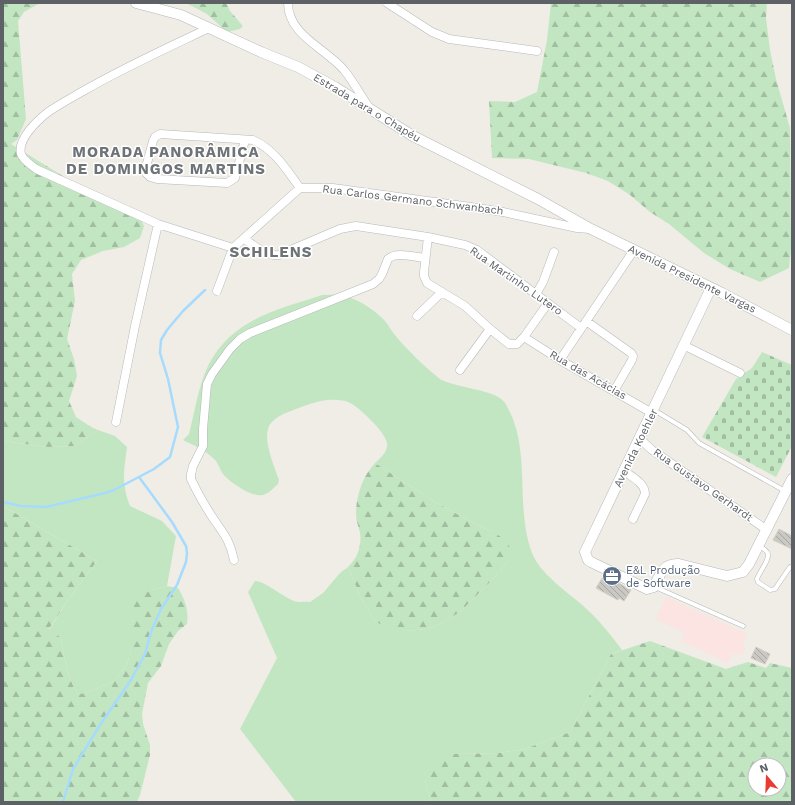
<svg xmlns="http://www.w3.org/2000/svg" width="795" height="805" font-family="'Work Sans',sans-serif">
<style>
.medical{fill:#fbe4e2}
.grass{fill:#c3e6c2}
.forest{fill:url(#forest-firs);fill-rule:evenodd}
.cemetery{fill:url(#cemetery-stones)}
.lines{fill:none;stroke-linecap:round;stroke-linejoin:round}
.stream{stroke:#a7dbfe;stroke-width:2.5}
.building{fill:url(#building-back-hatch);stroke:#d4cec4}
.service-casing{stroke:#b6b8bc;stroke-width:5}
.minor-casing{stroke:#b6b8bc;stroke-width:9}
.tertiary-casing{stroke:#b6b8bc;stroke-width:11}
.service{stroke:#fff;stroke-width:4}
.minor{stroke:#fff;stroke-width:8}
.tertiary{stroke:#fff;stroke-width:10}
.labels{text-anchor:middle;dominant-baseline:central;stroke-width:3;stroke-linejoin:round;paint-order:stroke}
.street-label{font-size:11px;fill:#5d6166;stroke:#fff}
.service-label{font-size:11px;fill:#4e5e75;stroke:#fff;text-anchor:start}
.district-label{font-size:15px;font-weight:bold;letter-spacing:1px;fill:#6e7378;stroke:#fff}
</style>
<defs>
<pattern id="forest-firs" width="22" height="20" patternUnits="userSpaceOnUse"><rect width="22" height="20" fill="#c3e6c2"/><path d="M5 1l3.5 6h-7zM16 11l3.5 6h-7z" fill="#a2bea1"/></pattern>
<pattern id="cemetery-stones" width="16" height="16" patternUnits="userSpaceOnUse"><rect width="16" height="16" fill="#c3e6c2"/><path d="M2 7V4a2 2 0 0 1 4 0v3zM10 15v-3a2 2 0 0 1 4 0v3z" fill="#a2bea1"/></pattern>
<pattern id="building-back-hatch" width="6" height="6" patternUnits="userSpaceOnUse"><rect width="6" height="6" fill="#cac8c3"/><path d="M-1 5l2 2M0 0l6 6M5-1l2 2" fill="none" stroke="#a7a6a2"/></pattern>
</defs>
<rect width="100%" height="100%" fill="#efede5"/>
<path class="medical" d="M666 597 747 634 742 645 746 647 742 655 736 652 735 655 732 654 728 663 681 641 685 633 656 619Z"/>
<path class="grass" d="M322 295C329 295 337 294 343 295 357 299 372 308 382 318 387 322 390 329 395 335 407 350 425 367 440 379 454 388 496 389 505 403 533 448 514 505 532 553 542 578 575 596 593 615 604 626 613 638 622 650L611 654 570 732 525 749 499 753 453 754 425 780 431 802H296L240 729 277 658 248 592 255 581C263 580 285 598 294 601 299 603 305 601 310 602L323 593 340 573 348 567 361 598 375 621 406 631 427 629 440 624 460 612 496 576 510 559 491 531 477 525 435 502 375 463C381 457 388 452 387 443 386 433 359 407 350 403 347 401 342 400 338 400 322 398 306 405 291 411 282 414 270 420 268 429 264 443 274 466 279 480L278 484C273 488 270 493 263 495 253 498 229 482 223 474 219 468 218 462 213 458 205 450 193 445 183 440L189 434C195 411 198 387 208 366 231 319 277 310 322 295Z
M98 430 115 436 127 447C124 471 121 482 130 506L162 521 176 536 167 586 151 590 132 620 133 630 130 653 127 665 114 681 86 693 78 694C69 683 63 652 61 638L49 630 68 600 97 561 3 506V441L48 447 75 446Z"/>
<path class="forest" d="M3 3H40L24 12 18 21 26 119 17 140 11 144 87 191 107 201 135 209 144 226 140 238 124 247 103 251 81 260 72 274 75 301 67 339 74 359 77 376 69 401 76 417 91 427 98 430 75 446 48 447 3 441Z
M186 3H226L230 11 243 26 240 29 227 32 207 14Z
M551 3H767L766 18 770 50 776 79 790 128 791 248 789 268 760 282 730 269 704 253 669 224 650 212 630 195 608 181 586 173 529 159 492 158 489 101 515 102 537 92 547 40Z
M375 463 435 502 477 525 491 531 501 537 509 544 510 559 496 576 460 612 440 624 427 629 406 631 387 628 375 621 361 598 348 567C357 559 362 546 360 533 359 527 356 521 356 515 356 496 362 477 375 463Z
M3 506 97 561 68 600 49 629 61 638C63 652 69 683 78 694L86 693 114 681 127 665 130 653 133 608 138 598 151 590 167 586 178 588C185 599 189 611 187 624L178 631 169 644 161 666 148 683 142 714 143 724 150 745V755L140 795 137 802H3Z
M650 641 726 669 748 662 766 668 770 663 792 668V802H431L425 780 432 762 453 754 499 753 525 749 570 732 611 654ZM755 765H779V789H755Z"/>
<path class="cemetery" d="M762 352 792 365V391L791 393 792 394V446L776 477 702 437 736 379 752 368Z"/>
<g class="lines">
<path class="stream" d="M3 502 21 506 46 507 105 493 114 490 154 469 170 457 178 427 168 379 160 353 161 340 167 330 183 311 205 290
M63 802 73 769 100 725 131 680 145 654 151 632 161 609 177 585 186 562 187 553 186 546 172 522 139 477"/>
</g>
<path class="building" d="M779 529 792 536V549L773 540Z
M604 575 631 590 624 601 619 598 618 600 596 588Z
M756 647 770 654 765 664 751 658Z"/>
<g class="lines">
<defs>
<path id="service" d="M654 410 687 430 699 443 785 491
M759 546C762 548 765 549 767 552 772 557 759 572 757 579L758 582 770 590 775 589 790 567
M655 587 743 626"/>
<path id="minor" d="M288 3C288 35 325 48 344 70 353 81 360 94 368 106
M387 3 432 32 449 39 537 51
M209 28C167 48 125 67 85 90 73 97 60 104 48 112 38 120 17 139 21 154 23 160 31 165 36 169L158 224 233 248 300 188H333L471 207 503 212 577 228 590 229
M245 140 235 178 227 183 157 179 150 177 146 173V167L153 141 155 137 160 134 253 140C275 150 286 169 300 188
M428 237 424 272V276L427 283 465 306 490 329 509 344H517L524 337 548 303
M244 239C254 245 267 257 279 255L340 229 356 226 428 237 465 245 477 250 581 328
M217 291 233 248
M536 294 543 282 554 252
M417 316 442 292
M586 321 631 353 633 356 632 360 614 391
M524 337 560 360 652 413
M683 345 740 373
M560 360 634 250
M460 370 490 329
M116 422 135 326 158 224
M640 439 652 450 767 530
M624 471C632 477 645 483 645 494L633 519
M234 560C230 539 222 532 211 515 204 504 197 492 191 479V474L193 466 203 446V429L207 384 212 374 230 349 240 339 250 333 373 284 379 279 382 274 388 259C396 251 414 257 425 258"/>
<path id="tertiary" d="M136 3 181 15 261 52 298 67 335 87 413 136 538 199 591 229 722 293 792 330
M711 288 585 552 588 560 591 562 647 589 654 587C660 574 663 563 679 564L727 576 743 572 749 564 792 479"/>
</defs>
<use href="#service" class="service-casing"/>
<use href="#minor" class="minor-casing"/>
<use href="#tertiary" class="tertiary-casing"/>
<use href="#service" class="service"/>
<use href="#minor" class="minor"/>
<use href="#tertiary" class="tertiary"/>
</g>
<defs>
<symbol id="office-disc" viewBox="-11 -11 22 22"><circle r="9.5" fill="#5c6f8a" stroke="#fff"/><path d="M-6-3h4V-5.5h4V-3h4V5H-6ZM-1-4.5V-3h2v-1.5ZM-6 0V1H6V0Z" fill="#fff"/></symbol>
</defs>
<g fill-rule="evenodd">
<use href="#office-disc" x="601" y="565" width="22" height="22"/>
</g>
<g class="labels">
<g class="street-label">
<text transform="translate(367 108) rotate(31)">Estrada para o Chapéu</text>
<text transform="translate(413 200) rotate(7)">Rua Carlos Germano Schwanbach</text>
<text transform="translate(692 279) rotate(26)">Avenida Presidente Vargas</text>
<text transform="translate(516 281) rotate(35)">Rua Martinho Lutero</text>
<text transform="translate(588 375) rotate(30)">Rua das Acácias</text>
<text transform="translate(636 448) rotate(-64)">Avenida Koehler</text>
<text transform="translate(703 485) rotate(35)">Rua Gustavo Gerhardt</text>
</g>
<g class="service-label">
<text x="626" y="570">E&amp;L Produção<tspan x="626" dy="13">de Software</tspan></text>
</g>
<g class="district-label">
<text x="166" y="152">MORADA PANORÂMICA<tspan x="166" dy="17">DE DOMINGOS MARTINS</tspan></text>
<text x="271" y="252">SCHILENS</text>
</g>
</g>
<rect width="795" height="805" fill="none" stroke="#5d6166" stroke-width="8"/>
<g transform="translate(767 777) rotate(341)"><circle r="19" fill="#ffffff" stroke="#bec0c2"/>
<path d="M0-3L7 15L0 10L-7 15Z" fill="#e73c34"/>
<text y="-6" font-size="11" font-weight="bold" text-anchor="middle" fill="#5d6166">N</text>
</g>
</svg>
